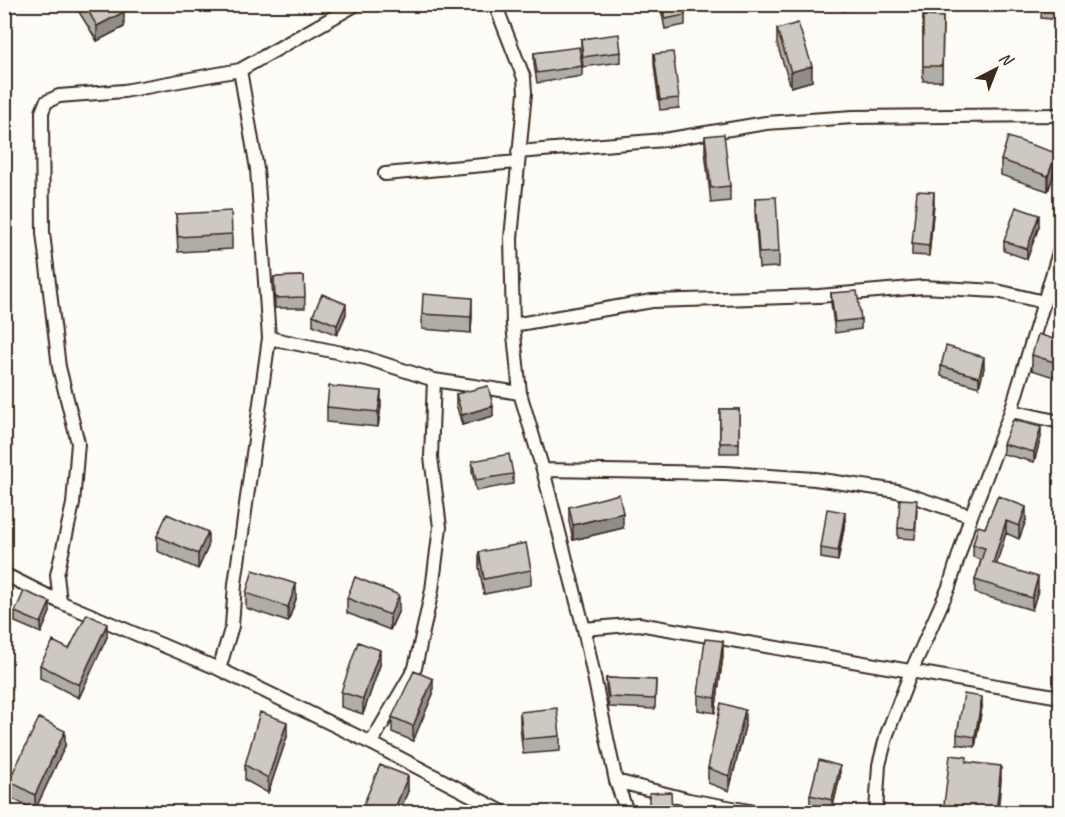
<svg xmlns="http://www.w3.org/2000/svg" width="1065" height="817" font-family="Caveat,sans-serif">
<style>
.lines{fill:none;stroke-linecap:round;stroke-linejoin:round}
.minor-casing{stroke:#3b2a1e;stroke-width:16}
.minor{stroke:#fdfcf7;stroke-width:12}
.wall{fill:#b0aca7;stroke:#3b2a1e;stroke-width:1.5}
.shaded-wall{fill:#908c88;stroke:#3b2a1e;stroke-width:1.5}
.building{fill:#cdc8c2;stroke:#3b2a1e;stroke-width:1.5}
</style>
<rect width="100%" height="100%" fill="#fdfcf7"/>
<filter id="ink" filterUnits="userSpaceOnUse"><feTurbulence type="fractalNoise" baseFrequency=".0167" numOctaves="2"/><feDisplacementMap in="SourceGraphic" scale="12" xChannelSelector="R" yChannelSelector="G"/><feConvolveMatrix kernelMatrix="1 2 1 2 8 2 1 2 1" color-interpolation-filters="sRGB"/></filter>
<g filter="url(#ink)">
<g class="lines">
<defs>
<path id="minor" d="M495 4 524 78 525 93 511 238 513 325 520 393 543 470 584 629 616 781 627 812
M4 5 6 4
M518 152 664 140 766 123 853 117 1060 115
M385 174 518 162
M513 325 652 301 819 296 923 287 997 291 1044 302
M269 338 366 358 434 380 520 393
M1011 411 1060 422
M543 470 725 473 815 479 897 491 971 516
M4 574 60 602 219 669 371 743 503 812
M60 602 57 575 73 504 78 443 59 367 43 233 42 112 46 102 59 96 124 91 240 70 357 4
M584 629 639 624 1060 697
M219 669 232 626 235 584 269 338 257 169 240 70
M371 743 415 668 432 590 440 527 431 457 434 380
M616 781 689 800 755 812
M876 812 879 765 887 734 911 672 949 587 971 516 1011 411 1060 249"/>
</defs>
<use href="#minor" class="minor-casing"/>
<use href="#minor" class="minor"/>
</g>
<path class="wall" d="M74 4H119L124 27 97 41Z
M660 4H683L685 15V25L665 29Z
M1042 4H1060V20L1041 18Z
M923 16 943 17 942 81H923Z
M777 29 812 81 791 87 777 44Z
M581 39 621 52V62L583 67 581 49Z
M534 53 582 66V76L537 83 534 64Z
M654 54 679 98V108L660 110 654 65Z
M705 136 730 186V201L711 203 705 151Z
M1001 160 1056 168 1048 191 1001 175Z
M755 198 779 252V267L759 268 755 213Z
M934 203 929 256 912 255V244Z
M176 214 232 234V249L178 252Z
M1039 226 1027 259 1004 251V241Z
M304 276 305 308H275L274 277Z
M831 293 861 319V329L835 333 831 303Z
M472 313 471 333 422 329V314Z
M346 314 337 335 313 325V315Z
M1060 341V379L1032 370V355Z
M941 366 984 368 979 387 941 376Z
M456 394 493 416 462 425 456 404Z
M381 406 378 427 327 422V407Z
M720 409H739V453H720Z
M1041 437 1034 462 1003 454V444Z
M472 461 513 474V484L476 491 472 471Z
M998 496 1026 520 1019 539 1006 533 996 564 1038 590 1032 610 975 593V580L981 560 973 557V545L985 528Z
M569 507 623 528 573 540 569 522Z
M917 510 915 539 898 538V528Z
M845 522 838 561 821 558V548Z
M157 536 208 547 198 569 157 551Z
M479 552 531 570V585L484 594 479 567Z
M246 593 296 599 288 622 246 608Z
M347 598 399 610 390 630 347 613Z
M15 612H50L41 633 15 622Z
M107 637 79 698 40 678V665L69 649Z
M723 656 715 713 698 710V695Z
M380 665 363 714 341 707V692Z
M606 678 656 680 655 709 609 707 606 688Z
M433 694 413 741 392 732V717Z
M982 707 975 747 957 744V734Z
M520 712 560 736V751L523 754 520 727Z
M745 726 729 791 708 783V768Z
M287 737 268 793 245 780V765Z
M65 746 35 810 9 797V781Z
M840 776 832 810 810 805V795Z
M408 791 399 813H362V808Z"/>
<path class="shaded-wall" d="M843 4H860V6L843 11Z
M124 12V27L97 41V26Z
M812 66V81L791 87V72Z
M1056 153V168L1048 191V176Z
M934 192V203L929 256V246Z
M1039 215V226L1027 259V249Z
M472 298V313L471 333V317Z
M346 304V314L337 335V325Z
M984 357V368L979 387V377Z
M381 391V406L378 427V412Z
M493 406V416L462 425V415Z
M1041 427V437L1034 462V452Z
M1026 507V520L1019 539V526Z
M845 512V522L838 561V551Z
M623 513V528L573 540V525Z
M1006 521V533L993 576V563Z
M208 532V547L198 569V554Z
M1038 577V590L1032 610V598Z
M296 584V599L288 622V607Z
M399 595V610L390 630V615Z
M50 602V612L41 633V623Z
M107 624V637L79 698V685Z
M723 641V656L715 713V698Z
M380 650V665L363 714V699Z
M433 679V694L413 741V726Z
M982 697V707L975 747V737Z
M745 710V726L729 791V776Z
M287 722V737L268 793V778Z
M65 731V746L35 810V795Z
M840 766V776L832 810V800Z
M1001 766V781L998 813H996Z
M408 776V791L399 813H393Z"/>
<path class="building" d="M84 4H119L124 12 97 26Z
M662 4H683L685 15 665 19Z
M1042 4H1060V10L1041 8Z
M923 16 943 17 942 66H923Z
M798 23 812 66 791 72 777 29Z
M619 34 621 52 583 57 581 39Z
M579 47 582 66 537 73 534 53Z
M673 52 679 98 660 100 654 54Z
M724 134 730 186 711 188 705 136Z
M1008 137 1056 153 1048 176 1001 160Z
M917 191 934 192 929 246 912 244Z
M776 197 779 252 759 253 755 198Z
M1016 207 1039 215 1027 249 1004 241Z
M231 211 232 234 178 237 176 214Z
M304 276 305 297 275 298 274 277Z
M857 291 861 319 835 322 831 293Z
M322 294 346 304 337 325 313 315Z
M423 294 472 298 471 317 422 314Z
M1038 334 1060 341V364L1032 355Z
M946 346 984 357 979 377 941 366Z
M329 386 381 391 378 412 327 407Z
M488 386 493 406 462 415 456 394Z
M720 409H739V443H720Z
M1013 420 1041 427 1034 452 1003 444Z
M509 454 513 474 476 480 472 461Z
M619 494 623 513 573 525 569 507Z
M998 496 1026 507 1019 526 1006 521 993 563 1038 577 1032 598 975 580 985 548 973 545 978 526 985 528Z
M900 499 917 500 915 529 898 528Z
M827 509 845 512 838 551 821 548Z
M167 514 208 532 198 554 157 536Z
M526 543 531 570 484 579 479 552Z
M253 570 296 584 288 607 246 593Z
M355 577 399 595 390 615 347 598Z
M24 591 50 602 41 623 15 612Z
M87 614 107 624 79 685 40 665 53 641 69 649Z
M705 639 723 641 715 698 698 695Z
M358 642 380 650 363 699 341 692Z
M414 671 433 679 413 726 392 717Z
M606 678 656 680 655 699 609 697Z
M964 694 982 697 975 737 957 734Z
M721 703 745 710 729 776 708 768Z
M557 708 560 736 523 739 520 712Z
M260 712 287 722 268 778 245 765Z
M39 718 65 731 35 795 9 781Z
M950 755 967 757 966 762 1001 766 996 813H943Z
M819 760 840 766 832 800 810 795Z
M380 765 408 776 393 813H372L362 808Z
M671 792 672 813H649V793Z
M767 809 768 813H740V812Z"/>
</g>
<rect width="1065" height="817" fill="none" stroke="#fdfcf7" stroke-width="24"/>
<rect x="12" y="12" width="1041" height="793" fill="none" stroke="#3b2a1e" stroke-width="2" filter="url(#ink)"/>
<g transform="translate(996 69) rotate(42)" stroke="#fdfcf7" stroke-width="4.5" paint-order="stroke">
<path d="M0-4.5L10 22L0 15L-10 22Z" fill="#3b2a1e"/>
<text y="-9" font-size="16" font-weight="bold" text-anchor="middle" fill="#3b2a1e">N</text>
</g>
</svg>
